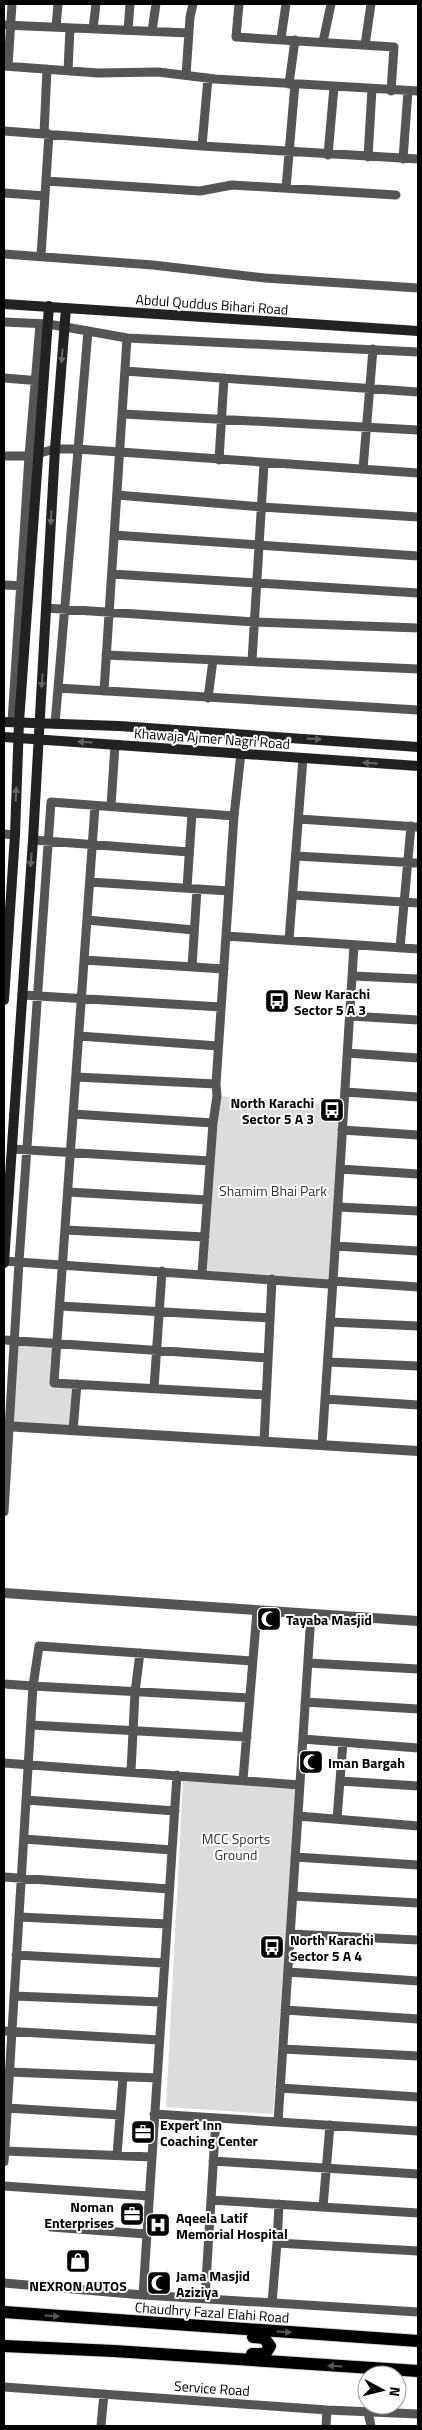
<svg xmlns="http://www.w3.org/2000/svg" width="422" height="2430" font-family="'Titillium Web',sans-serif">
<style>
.park{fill:#dcdcdc}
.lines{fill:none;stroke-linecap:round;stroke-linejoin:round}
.primary-casing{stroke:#dbdbdb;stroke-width:14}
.minor{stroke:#555;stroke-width:9}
.tertiary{stroke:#555;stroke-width:10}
.secondary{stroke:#222;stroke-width:10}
.primary{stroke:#000;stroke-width:12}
.oneway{fill:#646464}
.oneway2{fill:#595959}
.labels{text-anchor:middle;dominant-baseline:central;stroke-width:4;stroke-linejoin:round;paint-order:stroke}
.street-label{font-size:14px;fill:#000;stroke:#fff}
.poi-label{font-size:14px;font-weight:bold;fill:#000;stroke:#fff;text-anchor:start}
.park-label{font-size:14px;fill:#333;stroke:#fff}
</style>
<rect width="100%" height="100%" fill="#fff"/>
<path class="park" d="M217 1096 344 1106 329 1284 202 1273Z
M16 1344 55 1346 53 1384 75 1387 72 1427 10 1423Z
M183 1780 296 1787 273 2114 166 2107Z"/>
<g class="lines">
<defs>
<path id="primary" d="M4 2312 418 2341
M4 2346 114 2351 418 2371
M252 2354H265L270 2346 264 2338 253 2337"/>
</defs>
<use href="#primary" class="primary-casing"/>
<path class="minor" d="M239 4 236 37 394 47 391 91
M4 25 189 33
M56 27 58 4
M93 29 96 4
M128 30 130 4
M152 31 156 4
M281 38 286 4
M323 42 331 4
M365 45 371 4
M4 66 98 73 158 72 215 79 418 91
M8 66 12 4
M68 71 70 28
M186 75 190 17 193 4
M289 84 295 40
M4 131 202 146 418 159
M44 134 47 69
M202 146 208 78
M328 155 334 87
M368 157 372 89
M403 159 408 91
M46 181 200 191 232 185 396 195
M286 188 295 84
M4 193 45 196
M4 254 153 265 265 278 418 288
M41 256 49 134
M4 322 48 324 88 331 55 724
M88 331 127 338 418 352
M125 371 418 392
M4 378 41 381
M123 414 418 430
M4 456H29L55 449H77L418 473
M219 460 224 378
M363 469 373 349
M117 495 262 507 418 517
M114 535 418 556
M112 574 418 593
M4 585 26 586
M46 608 255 622 418 628
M106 655 418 669
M252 661 264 464
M58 688 418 710
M104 691 127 338
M208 698 213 660
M12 722 29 456 40 324
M95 806 54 1383 266 1395
M111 806 115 745
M299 819 418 827
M4 834 15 835
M33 840 189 852
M296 856 418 863
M90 882 229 891
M187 888 192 813
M293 895 418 903
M87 920 194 930
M226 936 418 949
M289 940 303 758
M400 948 411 826
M84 960 224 969
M192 967 197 889
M352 976 418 979
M22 995 221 1007
M350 1016 418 1020
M79 1036 218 1046
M347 1053 418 1058
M76 1077 216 1084
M345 1092 418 1097
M73 1114 213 1123
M342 1130 418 1135
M12 1149 210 1161
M340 1169 418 1174
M68 1192 207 1200
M338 1207 418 1211
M65 1230 205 1237
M335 1246 418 1251
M4 1261 329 1284 333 1281 418 1287
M202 1273 213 1123 217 1096 216 1084 234 816 241 753
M333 1281 354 945
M60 1306 270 1318
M330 1322 418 1326
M4 1340 268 1358
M328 1362 418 1366
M154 1388 162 1271
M325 1399 333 1281
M73 1430 77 1384
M264 1442 272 1279
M322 1445 325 1399 418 1405
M4 1512 19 1262 51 802 234 816
M308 1663 418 1669
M4 1684 33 1686 39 1646 252 1661
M305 1702 418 1709
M31 1725 247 1737
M303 1739 418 1748
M4 1763 300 1785
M131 1771 135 1692 140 1653
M243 1780 257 1611
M340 1781 418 1786
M26 1800 175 1811
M298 1816 418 1826
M337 1819 343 1742
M24 1839 172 1850
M295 1857 418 1865
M4 1877 169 1889
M293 1896 418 1903
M19 1917 167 1924
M290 1934 418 1940
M16 1955 164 1963
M288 1972 418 1981
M14 1996 162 2002
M285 2010 418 2019
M4 2031 159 2040
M283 2049 418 2056
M9 2072 157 2078
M280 2088 418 2097
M7 2108 120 2115
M154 2114 418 2131
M278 2122 311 1614
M5 2151 152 2157
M117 2155 123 2077
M213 2161 418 2174
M4 2162 33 1686 250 1698
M4 2186 149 2196
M211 2200 418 2213
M323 2207 330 2125
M51 2227 146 2234
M277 2243 279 2204
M4 2283 143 2295 418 2312
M143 2295 177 1775
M205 2298 216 2118
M272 2303 277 2243 418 2251
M4 2387 327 2410 418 2414
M368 2412 371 2426
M101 2426 104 2394
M326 2426 327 2410"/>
<path class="tertiary" d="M4 1426 418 1451
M4 1593 418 1621"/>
<path class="secondary" d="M4 304 418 331
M4 722 119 726 418 747
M4 737 418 766
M4 1000 15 835 19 722 49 306
M4 1263 33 840 55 449 66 308"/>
<use href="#primary" class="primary"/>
</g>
<defs><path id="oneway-solid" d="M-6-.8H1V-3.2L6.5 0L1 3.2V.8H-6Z" transform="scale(1.25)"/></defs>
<g class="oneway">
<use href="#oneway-solid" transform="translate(62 356) rotate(95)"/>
<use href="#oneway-solid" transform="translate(51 518) rotate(93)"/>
<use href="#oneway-solid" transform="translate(42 681) rotate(94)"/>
<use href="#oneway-solid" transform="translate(314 739) rotate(4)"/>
<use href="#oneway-solid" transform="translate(85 742) rotate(-176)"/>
<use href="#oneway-solid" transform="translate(370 763) rotate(-176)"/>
<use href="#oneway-solid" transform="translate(16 794) rotate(-88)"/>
<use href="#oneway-solid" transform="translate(31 860) rotate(94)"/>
</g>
<g class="oneway2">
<use href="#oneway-solid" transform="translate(52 2316) rotate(4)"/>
<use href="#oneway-solid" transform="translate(284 2332) rotate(4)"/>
<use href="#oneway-solid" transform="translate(335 2366) rotate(-176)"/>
</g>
<defs>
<symbol id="bus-square" viewBox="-11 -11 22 22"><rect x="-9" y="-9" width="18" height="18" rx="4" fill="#000" stroke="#fff"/><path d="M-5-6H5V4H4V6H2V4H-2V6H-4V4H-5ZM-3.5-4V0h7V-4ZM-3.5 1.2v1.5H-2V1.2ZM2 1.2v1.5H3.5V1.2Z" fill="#fff"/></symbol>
<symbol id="mosque-square" viewBox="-11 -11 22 22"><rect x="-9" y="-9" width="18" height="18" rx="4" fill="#000" stroke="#fff"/><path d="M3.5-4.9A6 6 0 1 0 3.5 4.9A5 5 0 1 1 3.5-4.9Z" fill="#fff"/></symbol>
<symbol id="office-square" viewBox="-11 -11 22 22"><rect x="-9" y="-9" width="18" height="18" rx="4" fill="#000" stroke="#fff"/><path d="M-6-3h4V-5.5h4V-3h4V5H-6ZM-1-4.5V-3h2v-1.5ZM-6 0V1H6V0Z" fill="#fff"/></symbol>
<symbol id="hospital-square" viewBox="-11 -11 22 22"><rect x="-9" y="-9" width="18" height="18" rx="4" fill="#000" stroke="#fff"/><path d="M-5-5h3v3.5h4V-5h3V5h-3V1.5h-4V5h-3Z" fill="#fff"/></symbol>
<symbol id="shop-square" viewBox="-11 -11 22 22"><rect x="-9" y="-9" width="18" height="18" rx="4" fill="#000" stroke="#fff"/><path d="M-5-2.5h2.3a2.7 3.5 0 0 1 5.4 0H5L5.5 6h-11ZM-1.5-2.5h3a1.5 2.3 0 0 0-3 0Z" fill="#fff"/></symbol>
</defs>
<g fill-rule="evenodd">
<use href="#bus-square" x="263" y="987" width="28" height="28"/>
<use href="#bus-square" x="318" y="1096" width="28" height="28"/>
<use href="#mosque-square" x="255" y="1605" width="28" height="28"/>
<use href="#mosque-square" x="297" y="1748" width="28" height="28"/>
<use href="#bus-square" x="258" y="1933" width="28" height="28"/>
<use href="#office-square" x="129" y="2118" width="28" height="28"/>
<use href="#office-square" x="118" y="2200" width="28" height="28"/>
<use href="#hospital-square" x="144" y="2211" width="28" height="28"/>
<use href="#shop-square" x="64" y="2247" width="28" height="28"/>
<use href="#mosque-square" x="145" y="2269" width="28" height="28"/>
</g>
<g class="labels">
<g class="street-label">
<text transform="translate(212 304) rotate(4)">Abdul Quddus Bihari Road</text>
<text transform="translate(212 738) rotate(4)">Khawaja Ajmer Nagri Road</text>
<text transform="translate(212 2312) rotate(4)">Chaudhry Fazal Elahi Road</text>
<text transform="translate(212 2388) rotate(4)">Service Road</text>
</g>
<g class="poi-label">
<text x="294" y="993">New Karachi<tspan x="294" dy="16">Sector 5 A 3</tspan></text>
<text x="314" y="1102" text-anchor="end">North Karachi<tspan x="314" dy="16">Sector 5 A 3</tspan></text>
<text x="286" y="1619">Tayaba Masjid</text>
<text x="328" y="1762">Iman Bargah</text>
<text x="290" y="1939">North Karachi<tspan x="290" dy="16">Sector 5 A 4</tspan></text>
<text x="160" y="2124">Expert Inn<tspan x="160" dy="16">Coaching Center</tspan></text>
<text x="114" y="2206" text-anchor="end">Noman<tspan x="114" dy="16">Enterprises</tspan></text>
<text x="176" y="2217">Aqeela Latif<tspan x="176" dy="16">Memorial Hospital</tspan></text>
<text x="176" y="2275">Jama Masjid<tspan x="176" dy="16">Aziziya</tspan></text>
<text x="78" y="2285" text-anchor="middle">NEXRON AUTOS</text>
</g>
<g class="park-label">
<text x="273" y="1190">Shamim Bhai Park</text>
<text x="236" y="1838">MCC Sports<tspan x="236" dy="16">Ground</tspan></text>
</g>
</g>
<rect width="422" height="2430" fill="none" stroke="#000000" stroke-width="10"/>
<g transform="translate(382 2390) rotate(97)"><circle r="24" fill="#ffffff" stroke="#999999"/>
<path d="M0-4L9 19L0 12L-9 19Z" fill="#000000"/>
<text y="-8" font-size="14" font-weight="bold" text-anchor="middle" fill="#000000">N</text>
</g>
</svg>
